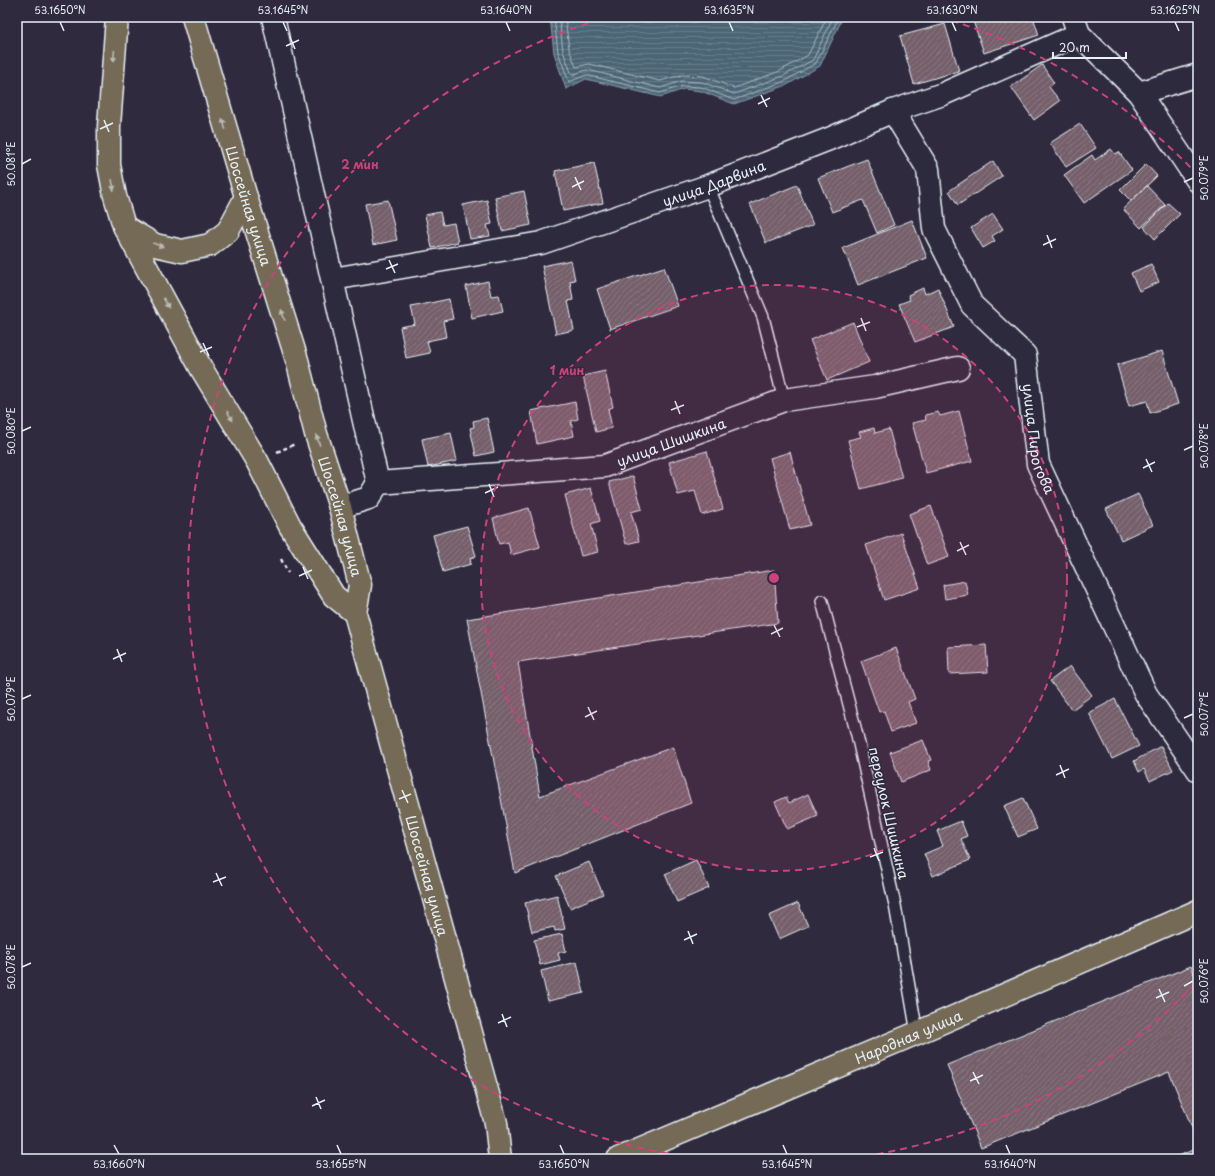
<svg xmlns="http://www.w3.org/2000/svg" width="1215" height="1176" font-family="'Playpen Sans',sans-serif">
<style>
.water{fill:url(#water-rules);stroke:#8a9daa}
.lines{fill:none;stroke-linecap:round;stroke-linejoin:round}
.shore{stroke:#aab9c4;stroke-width:1}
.building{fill:url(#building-hatch);stroke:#e8f1f8}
.lane-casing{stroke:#e8f1f8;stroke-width:14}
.street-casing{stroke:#e8f1f8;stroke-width:25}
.secondary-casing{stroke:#e8f1f8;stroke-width:25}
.primary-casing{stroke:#e8f1f8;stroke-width:25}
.path{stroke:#e8f1f8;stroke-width:2.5;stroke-dasharray:4 3;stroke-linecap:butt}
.lane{stroke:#2f2a3d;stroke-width:11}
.street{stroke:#2f2a3d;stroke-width:22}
.secondary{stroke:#2f2a3d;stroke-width:22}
.primary{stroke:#756b55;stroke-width:22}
.oneway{fill:#babbb7}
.ticks{fill:none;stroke:#e8f1f8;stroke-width:1.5}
.ring{fill:none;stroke:#ca437a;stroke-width:2;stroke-dasharray:7 5}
.labels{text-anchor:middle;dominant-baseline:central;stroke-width:3;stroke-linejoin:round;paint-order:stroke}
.street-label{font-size:14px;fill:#e8f1f8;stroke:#2f2a3d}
.centre{fill:#ca437a;stroke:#2f2a3d;stroke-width:2}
.ring-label{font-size:12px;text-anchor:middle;font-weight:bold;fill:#ca437a;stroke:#2f2a3d;stroke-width:3;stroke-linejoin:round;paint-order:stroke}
.neatline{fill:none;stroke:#e8f1f8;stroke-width:1.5}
.ticks-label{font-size:10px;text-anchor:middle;fill:#e8f1f8}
</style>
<defs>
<pattern id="water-rules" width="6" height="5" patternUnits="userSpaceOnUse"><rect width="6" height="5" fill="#4c6576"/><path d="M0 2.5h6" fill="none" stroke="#667c8a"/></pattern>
<pattern id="building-hatch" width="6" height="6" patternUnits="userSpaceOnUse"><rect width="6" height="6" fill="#75616b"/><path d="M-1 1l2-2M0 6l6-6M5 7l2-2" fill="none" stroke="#897881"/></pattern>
</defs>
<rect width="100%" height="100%" fill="#2f2a3d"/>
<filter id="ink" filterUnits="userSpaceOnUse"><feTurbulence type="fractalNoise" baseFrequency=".025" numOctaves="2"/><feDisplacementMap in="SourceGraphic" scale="8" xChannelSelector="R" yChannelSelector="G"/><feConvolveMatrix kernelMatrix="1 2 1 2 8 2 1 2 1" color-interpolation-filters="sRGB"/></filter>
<g filter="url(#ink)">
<path class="water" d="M550 17H843L820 66 787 85 734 104 701 91 684 89 661 97 586 79 566 89 554 53Z"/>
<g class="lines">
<path class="shore" d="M554 17 558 52 569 82 586 75 660 93 683 86 701 87 734 100 785 81 816 63 839 17
M559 17 563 51 572 75 583 71 588 70 660 88 682 81 702 82 734 94 783 76 813 60 833 17
M565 17 569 49 576 67 589 64 660 81 681 75 703 76 734 88 780 71 808 55 827 17"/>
</g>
<path class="building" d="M986 17H1033L1039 35 984 53 973 21Z
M945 24 959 71 914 84 900 36Z
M1042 65 1054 83 1049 87 1060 101 1034 120 1011 87Z
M1080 124 1096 148 1066 167 1050 143Z
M1111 149 1115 154 1119 152 1132 170 1084 203 1064 175 1092 155 1095 160Z
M867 159 894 225 877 233 863 200 832 212 818 178Z
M993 161 1002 176 958 205 949 191Z
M594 163 603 203 563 211 555 171Z
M1146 164 1157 176 1131 201 1120 190Z
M797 185 813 225 766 243 750 204Z
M1147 186 1165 205 1141 228 1123 209Z
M524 191 531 225 502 231 495 197Z
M388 200 397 240 373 245 365 204Z
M487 200 492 224 487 225 490 236 470 239 463 205Z
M1168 203 1180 214 1155 239 1144 227Z
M440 212 443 225 454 223 458 242 432 248 425 215Z
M993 214 1003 229 992 236 995 241 983 248 971 228Z
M912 220 927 258 858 285 843 248Z
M571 260 575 280 570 281 573 300 568 301 574 330 556 334 542 266Z
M1151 264 1159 282 1139 291 1131 273Z
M664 267 678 306 610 329 597 289Z
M488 281 491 296 499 295 503 311 472 318 466 286Z
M923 288 925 294 938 288 954 327 915 342 899 304 910 300 908 295Z
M449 299 453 319 443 321 446 337 427 341 430 353 406 358 400 327 415 324 411 307Z
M853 322 869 362 827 380 810 340Z
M1162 351 1178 404 1150 413 1147 401 1129 406 1117 365Z
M605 371 613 407 608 409 612 428 596 432 583 376Z
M575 402 578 419 571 421 574 436 537 444 531 411Z
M959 411 972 461 926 473 912 423 926 420 925 415 938 412 940 416Z
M487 418 494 452 476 456 470 428 474 427 473 421Z
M874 428 875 433 889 429 902 478 861 489 848 440 861 437 859 432Z
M451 433 457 461 428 467 422 439Z
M707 451 723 509 702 515 695 491 678 495 669 462Z
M790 452 810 525 790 530 770 458Z
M633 476 642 509 631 512 639 541 626 544 609 482Z
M591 488 600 521 591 524 598 552 581 556 565 495Z
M1138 494 1153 525 1121 540 1106 509Z
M931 506 949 557 927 565 909 514Z
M529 508 540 547 511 555 508 542 499 544 493 518Z
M467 526 476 556 470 558 471 564 443 572 433 535Z
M901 533 920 588 884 600 866 545Z
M774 570 778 623 518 662 540 796 673 747 691 803 515 873 467 619Z
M965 581 968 595 945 599 943 585Z
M986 645 988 672 949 674 948 647Z
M896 648 915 699 908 702 916 723 891 732 884 711 879 712 861 661Z
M1070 666 1092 695 1072 710 1050 681Z
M1115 699 1139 746 1112 759 1089 713Z
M923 740 931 760 928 761 931 770 901 782 890 752Z
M1161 746 1173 770 1150 781 1144 769 1139 772 1134 761Z
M808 794 818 816 787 829 775 802 786 797 789 803Z
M1023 798 1037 829 1018 837 1004 806Z
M961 821 967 836 961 839 970 860 933 876 924 854 943 846 937 831Z
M696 860 709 888 677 902 665 874Z
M589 862 603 894 570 908 556 876Z
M557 895 565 929 555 931 554 927 532 932 525 903Z
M798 903 808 926 779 939 769 916Z
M562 934 566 951 558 953 560 960 540 965 534 940Z
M577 962 584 993 548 1001 541 971Z
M1191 966 1198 983V1142L1169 1072 981 1148 947 1065Z
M1198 1148V1159H1171Z"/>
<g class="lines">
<defs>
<path id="lane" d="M708 186 763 317 784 400
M822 601 857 735 895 905 917 1033"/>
<g id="street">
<path d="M1073 17 1079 34 1139 93 1198 181"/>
<path d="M1139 93 1198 75"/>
<path id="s1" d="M893 111 928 169 934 229 972 305 1025 355 1038 464 1146 694 1198 770"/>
<path id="s2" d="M333 279 541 243 708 186 829 139 893 111 943 94 1079 34"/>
<path id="s3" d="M378 483 605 466 784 400 875 387 958 368"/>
</g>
<path id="secondary" d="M273 17 378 483 369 498 340 507"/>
<g id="primary">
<path d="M117 17 109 126V165L115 196 124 226 201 368 257 461 290 526 334 596 355 613"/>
<path id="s4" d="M193 17 246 197 297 360 316 434 340 507 360 585 355 613 496 1123 500 1159"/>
<path d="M125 227 155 245 182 251 210 245 228 231 246 197"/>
<path id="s5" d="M618 1159 917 1033 1198 911"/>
</g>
</defs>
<use href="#lane" class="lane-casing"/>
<use href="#street" class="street-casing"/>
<use href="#secondary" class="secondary-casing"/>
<use href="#primary" class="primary-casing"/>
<path class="path" d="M277 452 295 444
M281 559 288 573"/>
<use href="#lane" class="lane"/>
<use href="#street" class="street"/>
<use href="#secondary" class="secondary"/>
<use href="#primary" class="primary"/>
</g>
<defs><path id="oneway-solid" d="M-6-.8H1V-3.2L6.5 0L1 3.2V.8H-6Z"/></defs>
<g class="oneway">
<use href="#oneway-solid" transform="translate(114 56) rotate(94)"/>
<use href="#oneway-solid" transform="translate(224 124) rotate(-106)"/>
<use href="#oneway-solid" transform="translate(113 185) rotate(81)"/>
<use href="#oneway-solid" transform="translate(158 245) rotate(19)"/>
<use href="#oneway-solid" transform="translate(166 303) rotate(62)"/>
<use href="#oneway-solid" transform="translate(283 315) rotate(-108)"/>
<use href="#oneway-solid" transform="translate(230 416) rotate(59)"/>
<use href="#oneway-solid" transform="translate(318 440) rotate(-108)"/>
</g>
</g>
<path class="ticks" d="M60 22 64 31M283 22 287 31M506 22 510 31M729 22 733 31M952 22 956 31M1175 22 1179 31M290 37 295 49M286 46 299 40M761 95 767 107M758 104 770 98M104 120 109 132M100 129 113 123M22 164 31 159M575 177 581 190M1184 182 1193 178M572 187 584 181M1047 235 1052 248M1043 245 1056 239M389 260 395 273M386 269 398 264M861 318 866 331M857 327 870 322M203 343 209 356M200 352 212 347M675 401 680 414M671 410 684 405M22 431 31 427M1184 450 1193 446M1146 459 1152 472M1143 468 1155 462M489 484 494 497M485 493 498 487M960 542 966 555M957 551 969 545M303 567 308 579M299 576 312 570M774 625 780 637M771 634 783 628M117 649 122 662M113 659 126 653M22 699 31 695M588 707 594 720M585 717 597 711M1184 718 1193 714M1060 765 1065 778M1056 775 1069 769M402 790 408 803M399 799 411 794M874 848 879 861M870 857 883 852M216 873 222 886M213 882 226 877M688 931 693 944M684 940 697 934M22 967 31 963M1184 986 1193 981M1159 989 1165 1002M1156 998 1169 992M502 1014 507 1027M498 1023 511 1017M973 1072 979 1084M970 1081 983 1075M316 1097 321 1109M312 1106 325 1100M114 1145 119 1154M337 1145 341 1154M560 1145 564 1154M783 1145 787 1154M1006 1145 1010 1154"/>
<circle cx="774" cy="578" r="293" fill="#ca437a" fill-opacity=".12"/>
<g class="ring">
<circle cx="774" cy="578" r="293"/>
<path d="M1195 984A585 585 0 0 1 845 1159M703 1159A585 585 0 0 1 608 17M940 17A585 585 0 0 1 1195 172"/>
</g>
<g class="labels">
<g class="street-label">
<text stroke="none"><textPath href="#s2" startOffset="394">улица Дарвина</textPath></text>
<text stroke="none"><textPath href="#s4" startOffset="197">Шоссейная улица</textPath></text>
<text stroke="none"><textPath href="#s1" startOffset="371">улица Пирогова</textPath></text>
<text stroke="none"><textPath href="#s3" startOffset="298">улица Шишкина</textPath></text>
<text stroke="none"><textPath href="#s4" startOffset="521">Шоссейная улица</textPath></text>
<text transform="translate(889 813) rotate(77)">переулок Шишкина</text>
<text stroke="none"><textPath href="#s4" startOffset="893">Шоссейная улица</textPath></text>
<text stroke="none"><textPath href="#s5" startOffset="315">Народная улица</textPath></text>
</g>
</g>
<circle cx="774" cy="578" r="6" class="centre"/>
<g class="ring-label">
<text x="360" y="169">2 мин</text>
<text x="567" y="375">1 мин</text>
</g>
<rect width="1215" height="1176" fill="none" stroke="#2f2a3d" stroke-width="44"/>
<path d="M1053 52v6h73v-6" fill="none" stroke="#e8f1f8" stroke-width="2"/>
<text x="1059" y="52" font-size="12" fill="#e8f1f8" stroke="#2f2a3d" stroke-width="3" paint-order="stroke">20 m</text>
<rect x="22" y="22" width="1171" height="1132" class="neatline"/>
<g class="ticks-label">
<text x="60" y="14">53.1650°N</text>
<text x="283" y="14">53.1645°N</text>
<text x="506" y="14">53.1640°N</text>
<text x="729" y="14">53.1635°N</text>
<text x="952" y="14">53.1630°N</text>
<text x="1175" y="14">53.1625°N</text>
<text transform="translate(11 164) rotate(-90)" y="4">50.081°E</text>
<text transform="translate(1204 178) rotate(-90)" y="4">50.079°E</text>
<text transform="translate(11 431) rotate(-90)" y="4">50.080°E</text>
<text transform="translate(1204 446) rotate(-90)" y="4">50.078°E</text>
<text transform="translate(11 699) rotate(-90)" y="4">50.079°E</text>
<text transform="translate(1204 714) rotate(-90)" y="4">50.077°E</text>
<text transform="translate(11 967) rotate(-90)" y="4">50.078°E</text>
<text transform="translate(1204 981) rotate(-90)" y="4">50.076°E</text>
<text x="119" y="1168">53.1660°N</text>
<text x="341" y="1168">53.1655°N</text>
<text x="564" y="1168">53.1650°N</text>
<text x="787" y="1168">53.1645°N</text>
<text x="1010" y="1168">53.1640°N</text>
</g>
</svg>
